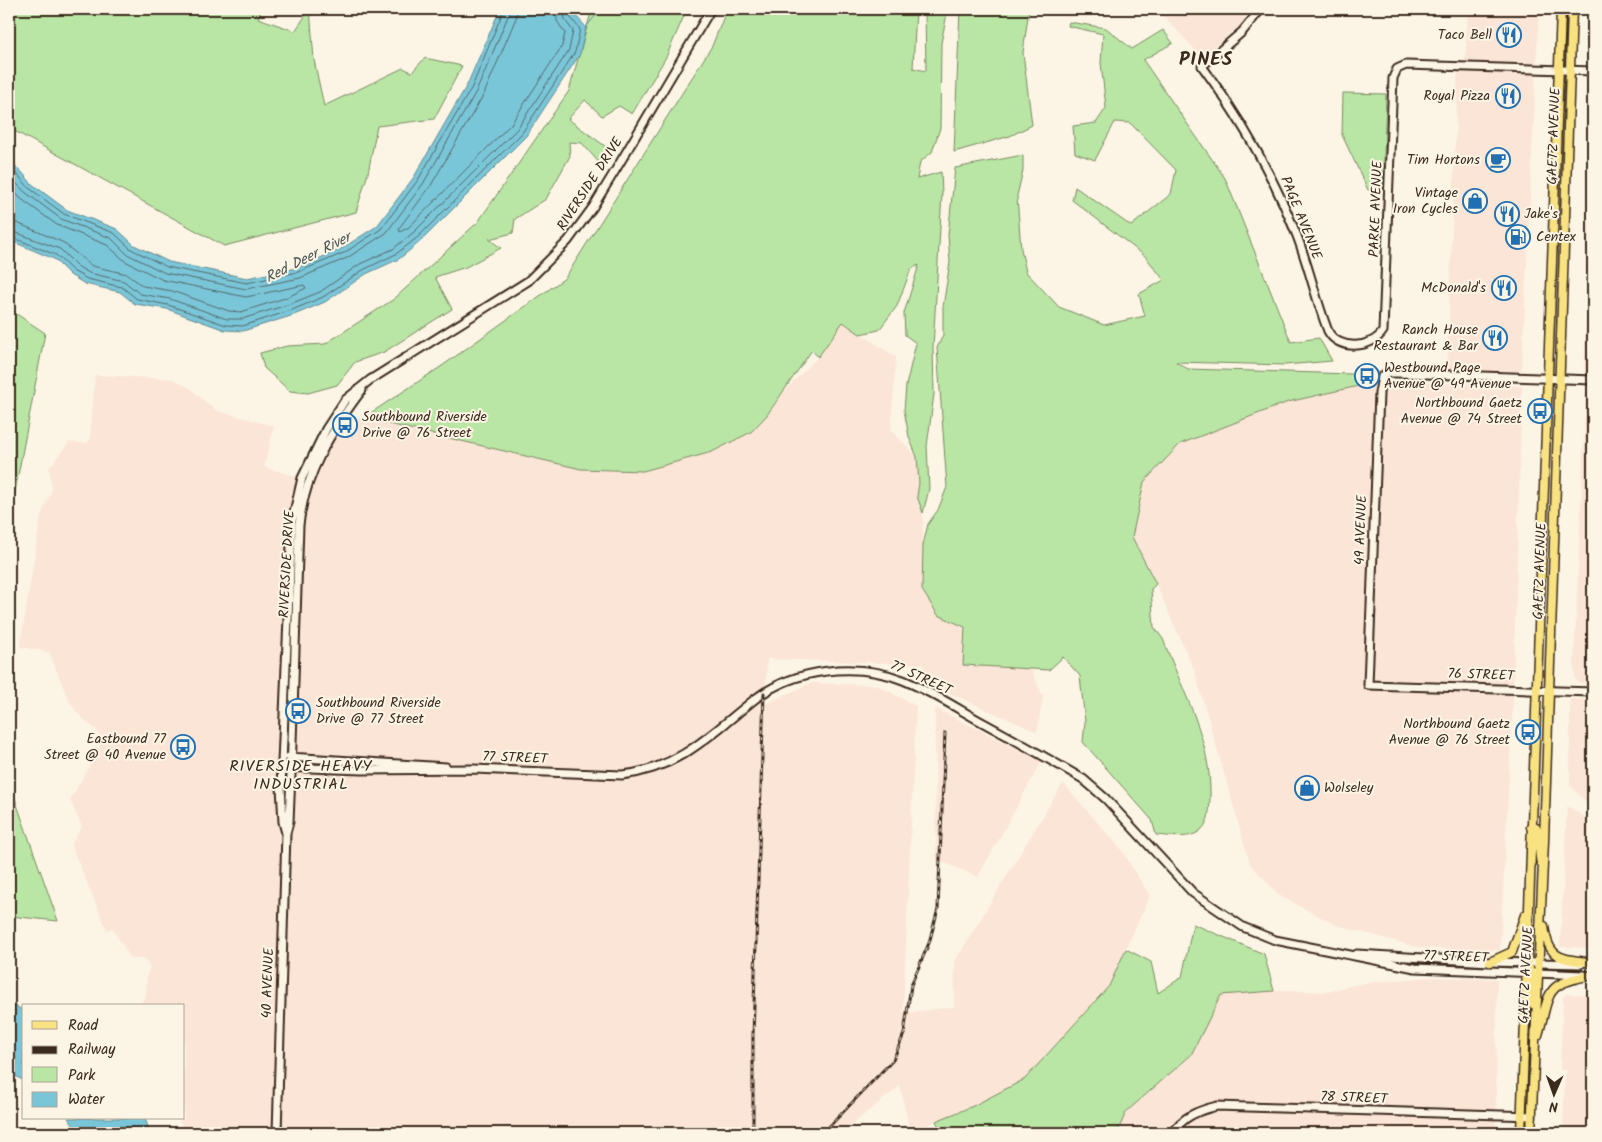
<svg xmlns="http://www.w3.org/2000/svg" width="1602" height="1142" font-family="Kalam,sans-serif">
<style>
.built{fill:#fbe5d6}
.green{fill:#b9e6a5;stroke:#7a8862}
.water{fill:#7ac6d9;stroke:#61888e}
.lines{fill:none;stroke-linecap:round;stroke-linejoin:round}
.shore{stroke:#546869;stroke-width:1}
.stream{stroke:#61888e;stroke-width:1}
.secondary-casing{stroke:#3b2a1e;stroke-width:11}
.primary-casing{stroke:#3b2a1e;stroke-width:11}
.secondary{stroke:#fcf5e5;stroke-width:7}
.primary{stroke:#f8e281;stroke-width:8}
.rail-casing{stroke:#3b2a1e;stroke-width:3}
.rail{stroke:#fcf5e5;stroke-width:1;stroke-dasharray:4;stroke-linecap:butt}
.labels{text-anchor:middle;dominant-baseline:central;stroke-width:4;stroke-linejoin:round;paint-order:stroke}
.poi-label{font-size:14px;fill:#3b2a1e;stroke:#fcf5e5;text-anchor:end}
.street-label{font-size:14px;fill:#3b2a1e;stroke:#fcf5e5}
.water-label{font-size:15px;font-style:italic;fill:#4e5956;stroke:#fcf5e5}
.quarter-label{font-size:16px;letter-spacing:1px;fill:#3b2a1e;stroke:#fcf5e5}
.district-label{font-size:19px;font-weight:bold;letter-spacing:1px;fill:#3b2a1e;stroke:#fcf5e5}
</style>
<rect width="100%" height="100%" fill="#fcf5e5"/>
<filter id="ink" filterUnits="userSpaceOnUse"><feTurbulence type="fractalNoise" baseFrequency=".02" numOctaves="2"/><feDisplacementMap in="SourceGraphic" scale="10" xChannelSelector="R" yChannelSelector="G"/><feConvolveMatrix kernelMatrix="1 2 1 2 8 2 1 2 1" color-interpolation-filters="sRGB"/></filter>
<g filter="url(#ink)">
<path class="built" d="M1157 9H1239L1246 21 1202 57Z
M1468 9H1539L1522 368 1517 372 1447 370 1458 66H1465Z
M1593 131V373L1584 372Z
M843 322 896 357 891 430 917 457 919 483 917 496 923 513 922 590 938 615 965 627 964 664 1031 669 1043 697 1037 732 927 683 923 664 767 659 765 704 811 683 877 685 916 706 903 1013 954 1007 955 961 1063 783 1121 849 1150 896 1109 985 1025 1079 973 1106 910 1132 900 1086 841 1133H187L178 1118H184V1006H139L146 996 147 975 150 968 145 959H131L112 928 107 930 71 845 82 827 70 800 100 748 101 740 97 731 78 714 69 701 49 652 20 647 41 515 52 490 49 468 69 442 87 443 90 440 95 375 173 379 190 388 215 410 274 426 264 467 309 480 344 414 581 469 643 471 712 452 751 432 767 415 787 388 818 357Z
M1396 380 1522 386 1513 697 1500 950 1421 948 1336 925 1280 896 1250 864 1195 672 1156 584 1132 537 1144 482 1180 444 1288 402 1367 384Z
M1593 390V684L1579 683 1575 678 1574 663 1586 391Z
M1570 699H1593V810L1570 785Z
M935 708 1042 761 978 877 936 859Z
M1567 806 1593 822V948L1560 947Z
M1429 977 1497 979 1496 1133H1117L1126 1112 1191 1055 1221 995 1280 990 1327 992 1358 984Z
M1567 994 1593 995V1133H1563L1565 1070H1560L1563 997Z"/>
<path class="green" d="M9 9H262L258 18 295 31 310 9 314 60 324 106 403 68 412 72 425 58 462 66 434 119 377 126 368 173 356 212 224 246 9 128Z
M592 9H679L684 16 666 57 632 114 619 106 602 116 585 100 568 119 609 149 601 165 582 143 569 142 570 156 546 199 515 219 513 233 489 239 501 248 466 267 435 277 452 309 384 352 355 362 337 385 308 393 290 391 264 368 260 353 287 346 325 344 394 299 478 222 569 91Z
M727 9H916L913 68 926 71 925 9H948L941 43 940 128 932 152 920 162 917 179 941 172 942 194 933 347 934 394 927 446 929 489 923 513 917 496 919 483 917 457 909 437 904 410 906 386 916 343 905 335 904 313 919 265 911 269 897 306 879 330 860 334 843 322 818 357 812 350 767 415 751 432 712 452 643 471 581 469 363 418 442 366 565 278 712 46Z
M960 9H1029L1023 53 1032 125 1010 136 954 152Z
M1069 22 1106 28 1132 49 1163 30 1173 43 1143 60 1225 178 1291 342 1319 338 1332 361 1285 365 1176 362 1188 369 1352 374 1367 384 1288 402 1180 444 1144 482 1132 537 1156 584 1151 589 1154 627 1163 639C1183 693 1212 740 1210 799 1209 811 1210 821 1201 830 1190 840 1170 836 1156 835L1152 820 1083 742 1085 722 1080 676 1063 657 1049 670 963 665 965 627 938 615 922 590 923 545 928 524 938 510 947 487 937 348 943 335V307L950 262 948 235 955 168 1023 155V170L1017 196 1021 249 1026 272 1059 307 1104 325 1145 316 1139 294 1164 280 1145 256 1072 200 1075 187 1131 226 1171 194 1176 170 1130 123 1115 122 1095 160 1075 153 1073 126 1096 123 1106 108 1101 63 1103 34 1068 26Z
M1343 93 1386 94 1383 189 1368 190 1342 135Z
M9 309 45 333 9 523Z
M9 782 58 921 9 916Z
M1193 924 1264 954 1274 991 1221 995 1191 1055 1126 1112 1117 1133H933L940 1129 936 1121 973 1106 1025 1079 1109 986 1126 949 1151 962 1158 993 1182 977Z"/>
<path class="water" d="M500 9H576L575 15 586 27 580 54 526 136 421 241 399 259 366 274 325 302 294 315 243 331 225 330 167 309 135 304 120 292 85 284 70 275 54 259 9 240V163L20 170 32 184 67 210 117 229 134 245 169 262 247 278 297 268 341 249 377 226 414 177 467 85Z
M9 1002 24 1011V1081L9 1072Z
M68 1118H145L150 1133H79Z"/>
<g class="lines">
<path class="shore" d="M518 9 516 18 484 94 430 187 399 228 400 232 409 227 511 124 562 46 565 33 557 21V9
M9 169 17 174 29 188 64 214 114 233 131 249 167 267 247 283 298 272 344 253 381 229 418 180 472 87 504 9
M9 176 25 192 61 219 111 238 127 254 165 273 246 289 300 278 347 258 386 233 423 184 477 90 511 9
M9 185 20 198 57 225 107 245 125 261 163 280 246 297 304 285 306 288 288 297 241 312 229 311 172 291 143 286 127 274 92 266 62 242 17 223 9 222
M9 230 60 249 77 266 89 273 124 281 140 294 170 299 227 319H242L290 304 320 292 360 264 393 249 414 232 517 129 569 50 573 31 565 20 564 9
M9 236 56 255 73 271 87 279 122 287 137 299 168 305 226 325 243 326 292 310 323 297 363 270 396 254 418 237 522 133 575 52 580 29 570 17 571 9"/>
<path class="stream" d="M586 27 601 9"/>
<defs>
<path id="secondary" d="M1261 9 1242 32 1202 66C1241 119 1273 175 1297 236 1309 267 1316 300 1328 331 1338 351 1372 349 1383 331L1393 78 1397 69 1406 65 1593 71
M1593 380 1397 373H1388L1382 376 1379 393 1368 685 1593 692
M289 757 446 767
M283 767 362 770 474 769 622 775C679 769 712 733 755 699 796 668 856 662 903 680 930 691 955 707 980 721 1015 740 1049 759 1083 779L1106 799 1193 893 1243 927 1275 940 1415 968 1584 975
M286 833 283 822 281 787 292 521 302 478 326 429 345 400 370 380 528 281 568 241 593 207 615 171 711 9
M1357 954 1490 962 1581 964
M277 1133 286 833 289 822 291 774 299 525C305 473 331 431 362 390
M1172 1133C1184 1116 1197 1111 1217 1106L1532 1116"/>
<path id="primary" d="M1531 827 1536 828C1540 838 1538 851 1541 863
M1544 926C1549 962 1562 958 1593 963
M1490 962 1512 952 1525 915
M1529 968 1533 1004
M1538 1035C1551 991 1543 984 1592 975
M1521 1133 1561 9
M1531 1133 1544 841 1572 9"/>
</defs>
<use href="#secondary" class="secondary-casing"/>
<use href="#primary" class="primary-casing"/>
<use href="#secondary" class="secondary"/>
<use href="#primary" class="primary"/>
<defs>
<path id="rail" d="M753 1133V1036L764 693
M823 1133 893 1060 904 1034 911 985 929 943 938 909 945 733"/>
</defs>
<use href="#rail" class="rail-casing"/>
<use href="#rail" class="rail"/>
</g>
</g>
<defs>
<symbol id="restaurant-ring" viewBox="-11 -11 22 22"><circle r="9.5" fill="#fcf5e5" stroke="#1f6fb2" stroke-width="1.5"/><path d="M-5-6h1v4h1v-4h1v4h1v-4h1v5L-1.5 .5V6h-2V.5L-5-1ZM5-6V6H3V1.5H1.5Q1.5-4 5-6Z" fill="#1f6fb2"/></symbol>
<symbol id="cafe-ring" viewBox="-11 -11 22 22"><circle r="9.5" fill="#fcf5e5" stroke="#1f6fb2" stroke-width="1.5"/><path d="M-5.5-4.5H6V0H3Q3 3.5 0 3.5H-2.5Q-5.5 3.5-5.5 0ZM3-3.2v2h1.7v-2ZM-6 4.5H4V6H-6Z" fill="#1f6fb2"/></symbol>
<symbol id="shop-ring" viewBox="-11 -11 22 22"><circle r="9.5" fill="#fcf5e5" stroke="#1f6fb2" stroke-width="1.5"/><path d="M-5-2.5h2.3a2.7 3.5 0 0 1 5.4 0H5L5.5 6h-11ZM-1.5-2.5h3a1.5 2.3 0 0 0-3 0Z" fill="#1f6fb2"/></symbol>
<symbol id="fuel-ring" viewBox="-11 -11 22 22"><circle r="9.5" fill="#fcf5e5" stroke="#1f6fb2" stroke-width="1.5"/><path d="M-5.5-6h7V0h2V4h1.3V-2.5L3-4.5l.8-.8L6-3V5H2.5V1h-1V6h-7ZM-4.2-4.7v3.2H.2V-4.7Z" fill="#1f6fb2"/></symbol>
<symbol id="bus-ring" viewBox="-11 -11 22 22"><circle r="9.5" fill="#fcf5e5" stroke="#1f6fb2" stroke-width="1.5"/><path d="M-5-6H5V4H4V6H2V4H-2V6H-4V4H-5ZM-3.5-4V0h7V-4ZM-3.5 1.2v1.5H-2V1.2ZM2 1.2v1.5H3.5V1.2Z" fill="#1f6fb2"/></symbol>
</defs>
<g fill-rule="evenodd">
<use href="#restaurant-ring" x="1495" y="21" width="28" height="28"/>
<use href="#restaurant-ring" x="1494" y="82" width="28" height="28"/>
<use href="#cafe-ring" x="1484" y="146" width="28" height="28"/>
<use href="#shop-ring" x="1461" y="187" width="28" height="28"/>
<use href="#restaurant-ring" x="1493" y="200" width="28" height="28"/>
<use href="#fuel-ring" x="1504" y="223" width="28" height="28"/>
<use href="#restaurant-ring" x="1490" y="274" width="28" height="28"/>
<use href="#restaurant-ring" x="1481" y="324" width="28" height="28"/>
<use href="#bus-ring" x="1353" y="362" width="28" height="28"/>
<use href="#bus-ring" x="1526" y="397" width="28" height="28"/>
<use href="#bus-ring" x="331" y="411" width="28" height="28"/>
<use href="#bus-ring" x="284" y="697" width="28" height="28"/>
<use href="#bus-ring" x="1514" y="718" width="28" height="28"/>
<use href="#bus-ring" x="169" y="733" width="28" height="28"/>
<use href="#shop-ring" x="1293" y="774" width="28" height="28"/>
</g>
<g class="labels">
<g class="poi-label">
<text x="1492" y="35">Taco Bell</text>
<text x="1490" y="96">Royal Pizza</text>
<text x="1480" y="160">Tim Hortons</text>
<text x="1458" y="193">Vintage<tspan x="1458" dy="16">Iron Cycles</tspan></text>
<text x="1524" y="214" text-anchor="start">Jake's</text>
<text x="1536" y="237" text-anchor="start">Centex</text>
<text x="1486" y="288">McDonald's</text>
<text x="1478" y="330">Ranch House<tspan x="1478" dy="16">Restaurant &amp; Bar</tspan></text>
<text x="1384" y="368" text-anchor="start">Westbound Page<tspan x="1384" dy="16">Avenue @ 49 Avenue</tspan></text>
<text x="1522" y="403">Northbound Gaetz<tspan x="1522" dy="16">Avenue @ 74 Street</tspan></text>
<text x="362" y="417" text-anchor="start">Southbound Riverside<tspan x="362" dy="16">Drive @ 76 Street</tspan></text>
<text x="316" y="703" text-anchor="start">Southbound Riverside<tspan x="316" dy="16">Drive @ 77 Street</tspan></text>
<text x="1510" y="724">Northbound Gaetz<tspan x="1510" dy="16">Avenue @ 76 Street</tspan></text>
<text x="166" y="739">Eastbound 77<tspan x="166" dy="16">Street @ 40 Avenue</tspan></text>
<text x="1324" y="788" text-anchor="start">Wolseley</text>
</g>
<g class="street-label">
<text transform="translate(1554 136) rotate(-88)">GAETZ AVENUE</text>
<text transform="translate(590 184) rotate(-57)">RIVERSIDE DRIVE</text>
<text transform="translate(1376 209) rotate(-88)">PARKE AVENUE</text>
<text transform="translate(1301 218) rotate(68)">PAGE AVENUE</text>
<text transform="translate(1361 530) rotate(-88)">49 AVENUE</text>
<text transform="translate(287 564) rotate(-87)">RIVERSIDE DRIVE</text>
<text transform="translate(1540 571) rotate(-88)">GAETZ AVENUE</text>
<text transform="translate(1481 675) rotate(2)">76 STREET</text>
<text transform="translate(921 678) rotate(24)">77 STREET</text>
<text transform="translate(515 758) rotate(2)">77 STREET</text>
<text transform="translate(1456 957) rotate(2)">77 STREET</text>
<text transform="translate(1526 975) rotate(-87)">GAETZ AVENUE</text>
<text transform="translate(268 983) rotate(-88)">40 AVENUE</text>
<text transform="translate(1354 1098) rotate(2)">78 STREET</text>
</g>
<g class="water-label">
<text transform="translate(308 258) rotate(-27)">Red Deer River</text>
</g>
<g class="quarter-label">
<text x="301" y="766">RIVERSIDE HEAVY<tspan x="301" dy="18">INDUSTRIAL</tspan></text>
</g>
<g class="district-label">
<text x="1206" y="60">PINES</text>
</g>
</g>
<rect width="1602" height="1142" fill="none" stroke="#fcf5e5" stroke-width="30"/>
<rect x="15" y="15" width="1572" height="1112" fill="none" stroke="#3b2a1e" stroke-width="2" filter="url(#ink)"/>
<rect x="22" y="1004" width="162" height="115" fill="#fcf5e5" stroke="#afa495"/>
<rect x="32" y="1021" width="25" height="8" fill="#f8e281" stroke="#afa495"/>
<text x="68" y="1030" font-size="15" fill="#3b2a1e">Road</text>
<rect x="32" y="1046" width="25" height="8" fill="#3b2a1e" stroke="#afa495"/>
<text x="68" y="1054" font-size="15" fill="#3b2a1e">Railway</text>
<rect x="32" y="1067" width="25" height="15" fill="#b9e6a5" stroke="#afa495"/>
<text x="68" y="1080" font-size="15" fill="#3b2a1e">Park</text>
<rect x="32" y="1092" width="25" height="15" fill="#7ac6d9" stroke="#afa495"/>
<text x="68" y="1104" font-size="15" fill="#3b2a1e">Water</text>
<g transform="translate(1554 1094) rotate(182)" stroke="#fcf5e5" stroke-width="4" paint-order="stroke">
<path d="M0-4L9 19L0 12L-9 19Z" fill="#3b2a1e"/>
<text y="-8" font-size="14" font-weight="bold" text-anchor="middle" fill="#3b2a1e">N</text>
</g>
</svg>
